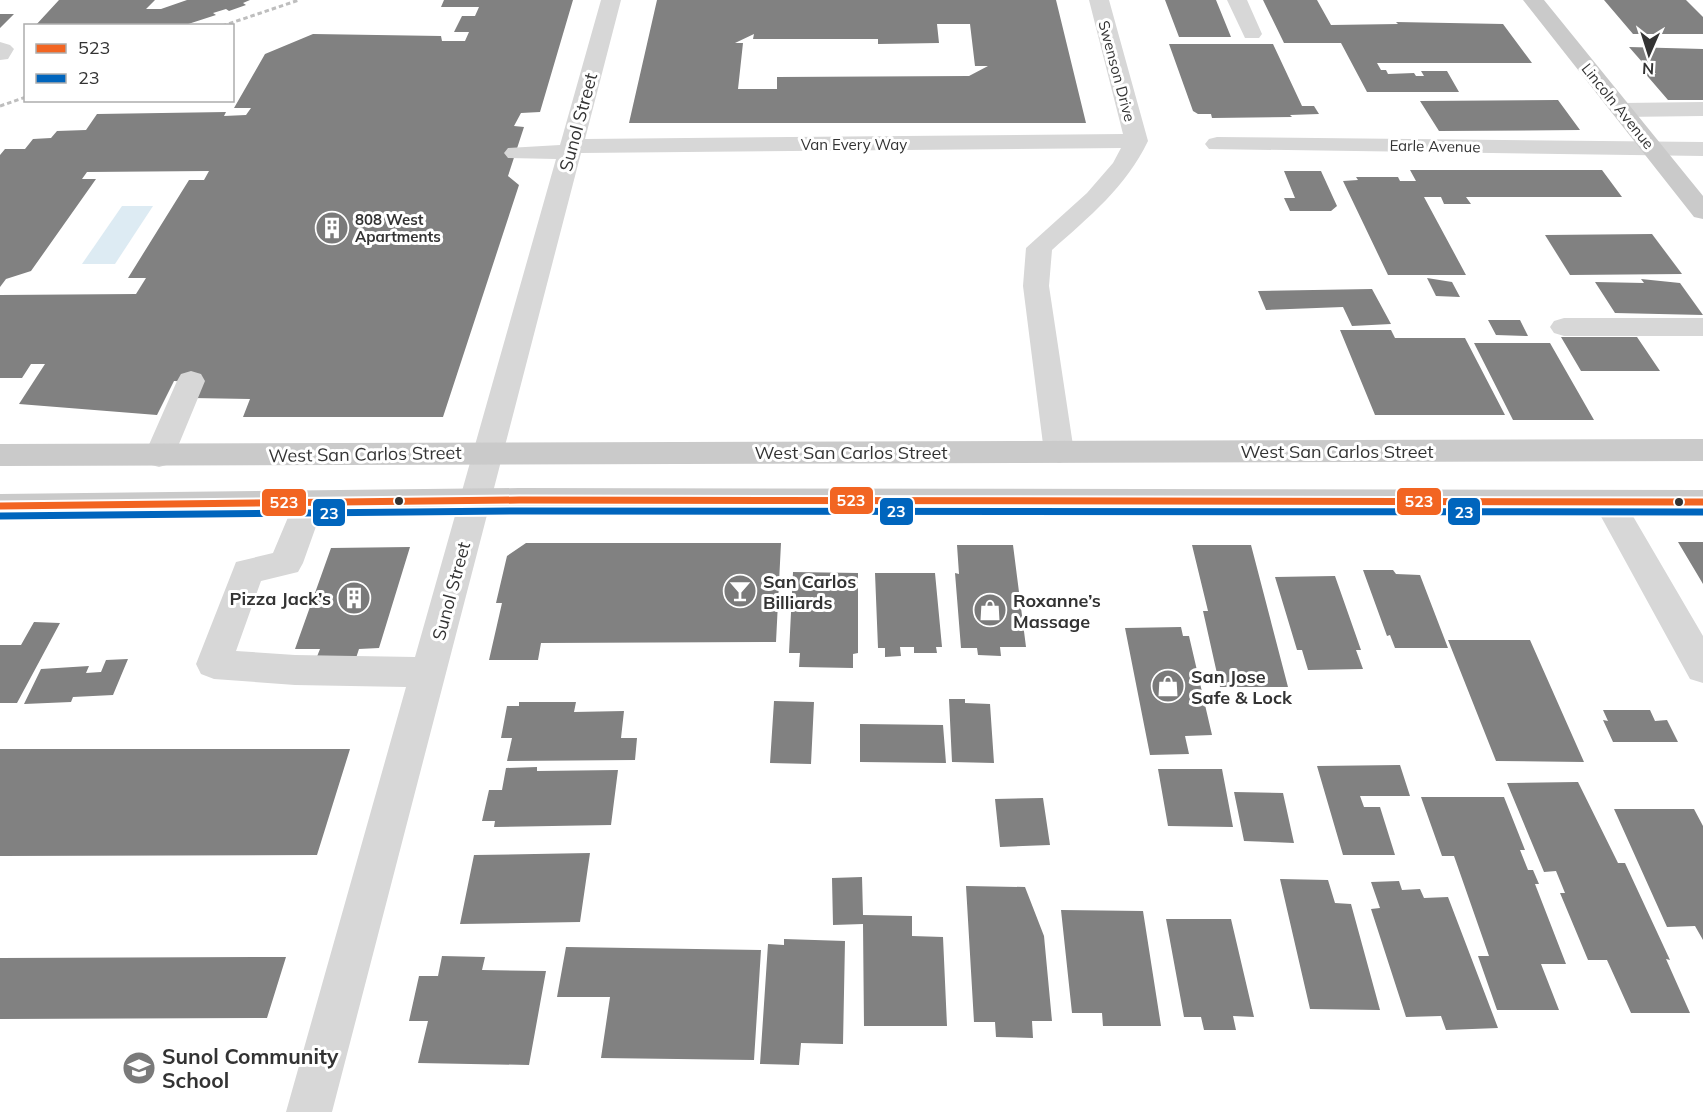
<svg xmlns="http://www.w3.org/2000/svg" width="1703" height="1112" font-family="Mulish,sans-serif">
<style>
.water{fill:#ddebf3}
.building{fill:#818181;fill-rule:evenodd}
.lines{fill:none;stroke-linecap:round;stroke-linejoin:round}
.minor{fill:#d7d7d7;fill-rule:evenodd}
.major{fill:#cacaca;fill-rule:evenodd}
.rail{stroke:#bebebe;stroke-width:3;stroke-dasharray:4.5 3;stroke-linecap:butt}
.bus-1-casing{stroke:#fff;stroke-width:11}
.bus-2-casing{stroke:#fff;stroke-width:11}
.bus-1{stroke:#f26522;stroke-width:7}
.bus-2{stroke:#0065bd;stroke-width:7}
.bus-dot{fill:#333;stroke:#fff;stroke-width:2}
.labels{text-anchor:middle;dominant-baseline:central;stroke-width:6;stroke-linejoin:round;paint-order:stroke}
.far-street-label{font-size:15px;fill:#333;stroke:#fff}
.far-poi-label{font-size:15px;font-weight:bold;fill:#333;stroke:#fff;text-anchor:start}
.street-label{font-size:18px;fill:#333;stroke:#fff}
.poi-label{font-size:18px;font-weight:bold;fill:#333;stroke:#fff;text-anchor:start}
.near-poi-label{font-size:21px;font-weight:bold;fill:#333;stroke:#fff;text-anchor:start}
.line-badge{stroke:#fff;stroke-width:2}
.badge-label{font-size:16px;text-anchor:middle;font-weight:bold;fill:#fff}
</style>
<rect width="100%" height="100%" fill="#fff"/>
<path class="water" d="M122 206H153L115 264H82Z"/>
<path class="building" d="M59 0H155L146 9H161L187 0H250L243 3 246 5 229 11 226 9 213 13 216 15 182 26H35Z
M444 0H573L540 112 521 113 514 126 524 127 508 176 519 185 443 417H243L250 399 192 398 196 382 174 381 157 415 19 404 45 364H31L22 378H0V295L136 294 146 278H128L189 180H204L209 171 87 172 82 179H96L31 271 6 279 0 287V155L5 149H25L33 139 51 138 57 131 86 130 97 114 226 112 224 116 246 115 251 108H234L265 54 313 34 441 36 442 41H465L469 32H454L462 16H475L479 7H441Z
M657 0H1056L1086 123H629ZM937 24H970L975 66H988L969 76 777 77V89H738L743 43H735L754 34 753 39H878V44L939 43Z
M1165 0H1216L1231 37H1179Z
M1263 0H1317L1331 25 1398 24 1396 22 1503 24 1532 63H1377L1381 70H1386L1388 74 1414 73 1416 76H1424L1421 71H1447L1459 92H1367L1341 43H1284Z
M1604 0H1686L1703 17V34H1633Z
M0 14H14L0 28Z
M1169 44H1273L1302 106H1314L1319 114 1290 115 1292 117 1212 118 1211 114H1198L1193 111Z
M1629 47 1703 49V100H1668L1643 71H1650Z
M1558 100 1580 130 1439 131 1420 101Z
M1410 170H1602L1622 197H1466L1471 204H1444L1441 197H1424L1466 275H1388L1343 181 1358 180 1356 177H1398L1400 181H1416Z
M1284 171H1321L1337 206 1331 211H1290L1284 198H1295Z
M1652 234 1682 274 1570 275 1545 235Z
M1427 278 1452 282 1460 297 1436 296Z
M1641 279 1680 283 1703 315 1615 313 1595 282 1644 283Z
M1372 289 1391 324 1352 326 1343 307 1266 310 1258 291Z
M1488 320H1520L1528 336 1496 335Z
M1340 330H1391L1395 338H1465L1505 415H1375Z
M1561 337H1637L1660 371H1581Z
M1474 343H1550L1594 420H1513Z
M1678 542H1703V584Z
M526 543H781L776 642 541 643 538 660H489L502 603H496L507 556Z
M957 545H1013L1026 647H1000L1001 656 978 655 977 648H961L955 573 959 574Z
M1192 545H1251L1288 687H1220L1203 611H1208Z
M410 547 379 648 359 649 356 658 316 659 320 649H295L331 548Z
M1363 570H1393L1396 574 1420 575 1448 648H1395L1390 635 1387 636Z
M793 572 858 573V653L853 654V668L799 667 800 653H789Z
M875 573H935L942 647H936L937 653H914V647H900L901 656 885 657V648H878Z
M1335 576 1361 650H1356L1363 669 1308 670 1302 650H1297L1275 577Z
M34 622 60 623 17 703H0V645H21Z
M1181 627 1183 636H1189L1212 735 1185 736 1189 754 1150 755 1125 628Z
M1448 640H1530L1584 762 1496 761Z
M128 659 113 695 73 697 71 702 24 704 41 669 89 666 86 673 101 672 106 660Z
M949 699H965V703L990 704 994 763 952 762Z
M774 701 814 702 811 764 770 763Z
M519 702H576L574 712 624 711 621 738H637L635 760 507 761 512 738H501L507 706H519Z
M1603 710H1650L1655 721 1667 720 1678 742H1613L1603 720 1608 721Z
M860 724 943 725 946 763 860 762Z
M0 749H350L317 855 0 856Z
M1400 765 1410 796H1360L1364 807H1380L1395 855H1343L1317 766Z
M537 767V771L618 770 611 825 494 827 495 821H482L489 790H502L506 768Z
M1158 769H1222L1233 827 1168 826Z
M1578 782 1618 863H1625L1670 960 1666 959 1690 1013H1631L1607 960H1588L1560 893H1565L1556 871 1544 872 1507 783Z
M1234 792 1283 793 1294 843 1244 841Z
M1421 797H1504L1525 850H1520L1528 870H1533L1539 884H1535L1566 964H1541L1559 1010H1497L1478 956H1489L1454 856H1442Z
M1043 798 1050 845 1000 847 995 799Z
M1614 809H1694L1703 826V940L1695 926 1667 927Z
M590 853 580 922 460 924 474 855Z
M862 877 863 915 912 916V936L943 937 947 1026H864L863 924 833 925 832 878Z
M1280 879 1328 880 1335 903 1351 904 1380 1010 1310 1009Z
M1399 881 1402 890 1420 889 1424 898 1448 897 1498 1028 1446 1030 1441 1016 1406 1017 1371 909 1380 908 1371 882Z
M966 886 1025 887 1044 936 1052 1021H1032L1033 1038 996 1037 995 1022H974Z
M1061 910 1143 911 1161 1026H1103L1102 1013H1072Z
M1166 919H1231L1254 1017 1233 1016 1236 1030H1204L1201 1017H1184Z
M784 939 845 941 843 1044 801 1043 799 1065 760 1064 768 944 784 945Z
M566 947 761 950 754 1060 601 1058 610 997H557Z
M442 956 485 957 482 970 546 971 529 1065 418 1063 428 1021H409L419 976H438Z
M286 957 267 1018 0 1019V958Z"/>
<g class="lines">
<path class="minor" d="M601 0H621L585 139 1123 134 1089 0H1109L1148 141C1126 187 1089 217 1052 250L1049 286 1074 452 1070 460 1059 463 1048 460 1044 452 1023 286 1026 248 1087 193 1113 163 1121 148 581 153 332 1112H286L406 687 295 685 214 679 201 674 196 664 236 562 273 553 297 496 308 492 319 496 324 504 303 563 298 572 261 581 236 651 295 655 415 657 556 159 508 158 504 153 508 148 560 145Z
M1227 0H1247L1262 34 1259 38H1245Z
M0 42 10 45 14 49 8 59 0 60Z
M1703 102V116L1622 117 1614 115 1611 110 1614 105 1622 103Z
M1217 137 1703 142V156L1209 149 1205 144 1209 139Z
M1564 318H1703V336H1564L1554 333 1550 327 1554 321Z
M191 371 201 374 205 381 174 456 170 464 159 467 148 464 144 456 177 381 181 374Z
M1609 490 1620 494 1703 636V683L1690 679 1593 502 1598 494Z"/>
<path class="major" d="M1523 0H1544L1703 196V219L1694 217Z
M1703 439V461L0 466V444Z
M519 488 1703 490V514L519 512 0 518V494Z"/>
<path class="rail" d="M222 26 299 0
M0 106 26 97"/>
<defs>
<path id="bus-1" d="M0 506 519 500 1703 502"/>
<path id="bus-2" d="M0 516 519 511 1703 512"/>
</defs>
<use href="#bus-1" class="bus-1-casing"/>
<use href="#bus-2" class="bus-2-casing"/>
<use href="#bus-1" class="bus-1"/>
<use href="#bus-2" class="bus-2"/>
</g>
<defs>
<symbol id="building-disc" viewBox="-11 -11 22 22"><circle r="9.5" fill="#7a7a7a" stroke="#fff"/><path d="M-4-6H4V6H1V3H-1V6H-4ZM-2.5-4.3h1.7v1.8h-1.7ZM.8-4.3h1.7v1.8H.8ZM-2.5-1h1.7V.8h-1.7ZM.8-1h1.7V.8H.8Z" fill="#fff"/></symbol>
<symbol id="bar-disc" viewBox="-11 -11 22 22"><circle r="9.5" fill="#7a7a7a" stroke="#fff"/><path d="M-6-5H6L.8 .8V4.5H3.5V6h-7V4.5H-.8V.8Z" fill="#fff"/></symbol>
<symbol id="shop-disc" viewBox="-11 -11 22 22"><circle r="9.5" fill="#7a7a7a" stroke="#fff"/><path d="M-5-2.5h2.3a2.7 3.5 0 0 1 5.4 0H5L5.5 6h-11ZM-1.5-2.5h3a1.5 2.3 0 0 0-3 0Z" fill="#fff"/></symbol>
<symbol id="school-disc" viewBox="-11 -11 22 22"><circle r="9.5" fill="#7a7a7a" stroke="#fff"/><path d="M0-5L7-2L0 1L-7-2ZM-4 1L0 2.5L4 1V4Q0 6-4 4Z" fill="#fff"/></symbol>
</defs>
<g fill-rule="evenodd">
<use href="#building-disc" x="313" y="209" width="38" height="38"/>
<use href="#bar-disc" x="721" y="572" width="38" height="38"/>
<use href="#building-disc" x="335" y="579" width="38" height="38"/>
<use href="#shop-disc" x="971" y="591" width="38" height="38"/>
<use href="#shop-disc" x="1149" y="667" width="38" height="38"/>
<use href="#school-disc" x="120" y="1049" width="38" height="38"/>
</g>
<g class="bus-dot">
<circle cx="399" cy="501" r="5"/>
<circle cx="1679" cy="502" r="5"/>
</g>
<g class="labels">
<g class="far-street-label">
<text transform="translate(1117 71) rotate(75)">Swenson Drive</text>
<text transform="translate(1618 106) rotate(51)">Lincoln Avenue</text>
<text x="854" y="144">Van Every Way</text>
<text transform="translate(1435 146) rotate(1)">Earle Avenue</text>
</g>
<g class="far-poi-label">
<text x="355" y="219">808 West<tspan x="355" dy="17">Apartments</tspan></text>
</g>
<g class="street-label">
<text transform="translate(578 122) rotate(-75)">Sunol Street</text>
<text x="1337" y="451">West San Carlos Street</text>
<text x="851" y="452">West San Carlos Street</text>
<text transform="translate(365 454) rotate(-1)">West San Carlos Street</text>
<text transform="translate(451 591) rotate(-75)">Sunol Street</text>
</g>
<g class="poi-label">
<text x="763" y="581">San Carlos<tspan x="763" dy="21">Billiards</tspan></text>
<text x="331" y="598" text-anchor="end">Pizza Jack’s</text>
<text x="1013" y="600">Roxanne’s<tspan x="1013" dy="21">Massage</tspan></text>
<text x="1191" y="676">San Jose<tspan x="1191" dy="21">Safe &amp; Lock</tspan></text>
</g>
<g class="near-poi-label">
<text x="162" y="1056">Sunol Community<tspan x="162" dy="24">School</tspan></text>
</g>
</g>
<g class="line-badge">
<rect x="829" y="486" width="45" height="29" rx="6" fill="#f26522"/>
<rect x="1396" y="487" width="46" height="29" rx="6" fill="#f26522"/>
<rect x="261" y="488" width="46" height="29" rx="6" fill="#f26522"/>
<rect x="879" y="497" width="35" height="29" rx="6" fill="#0065bd"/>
<rect x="1447" y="497" width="34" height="29" rx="6" fill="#0065bd"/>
<rect x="312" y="498" width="34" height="29" rx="6" fill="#0065bd"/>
</g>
<g class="badge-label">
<text x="851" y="506">523</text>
<text x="1419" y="507">523</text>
<text x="284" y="508">523</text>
<text x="896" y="517">23</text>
<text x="1464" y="518">23</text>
<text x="329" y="519">23</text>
</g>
<rect x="24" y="24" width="210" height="78" fill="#ffffff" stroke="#adadad" stroke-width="1.5"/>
<rect x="36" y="44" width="30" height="9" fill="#f26522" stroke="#adadad" stroke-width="1.5"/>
<text x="78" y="54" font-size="18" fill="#333333">523</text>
<rect x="36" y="74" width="30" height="9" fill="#0065bd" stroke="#adadad" stroke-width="1.5"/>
<text x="78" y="84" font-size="18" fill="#333333">23</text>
<g transform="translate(1649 54) rotate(183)" stroke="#ffffff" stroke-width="4.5" paint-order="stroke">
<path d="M0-4.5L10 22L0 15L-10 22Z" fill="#333333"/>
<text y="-9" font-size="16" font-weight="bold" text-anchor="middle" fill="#333333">N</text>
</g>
</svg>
